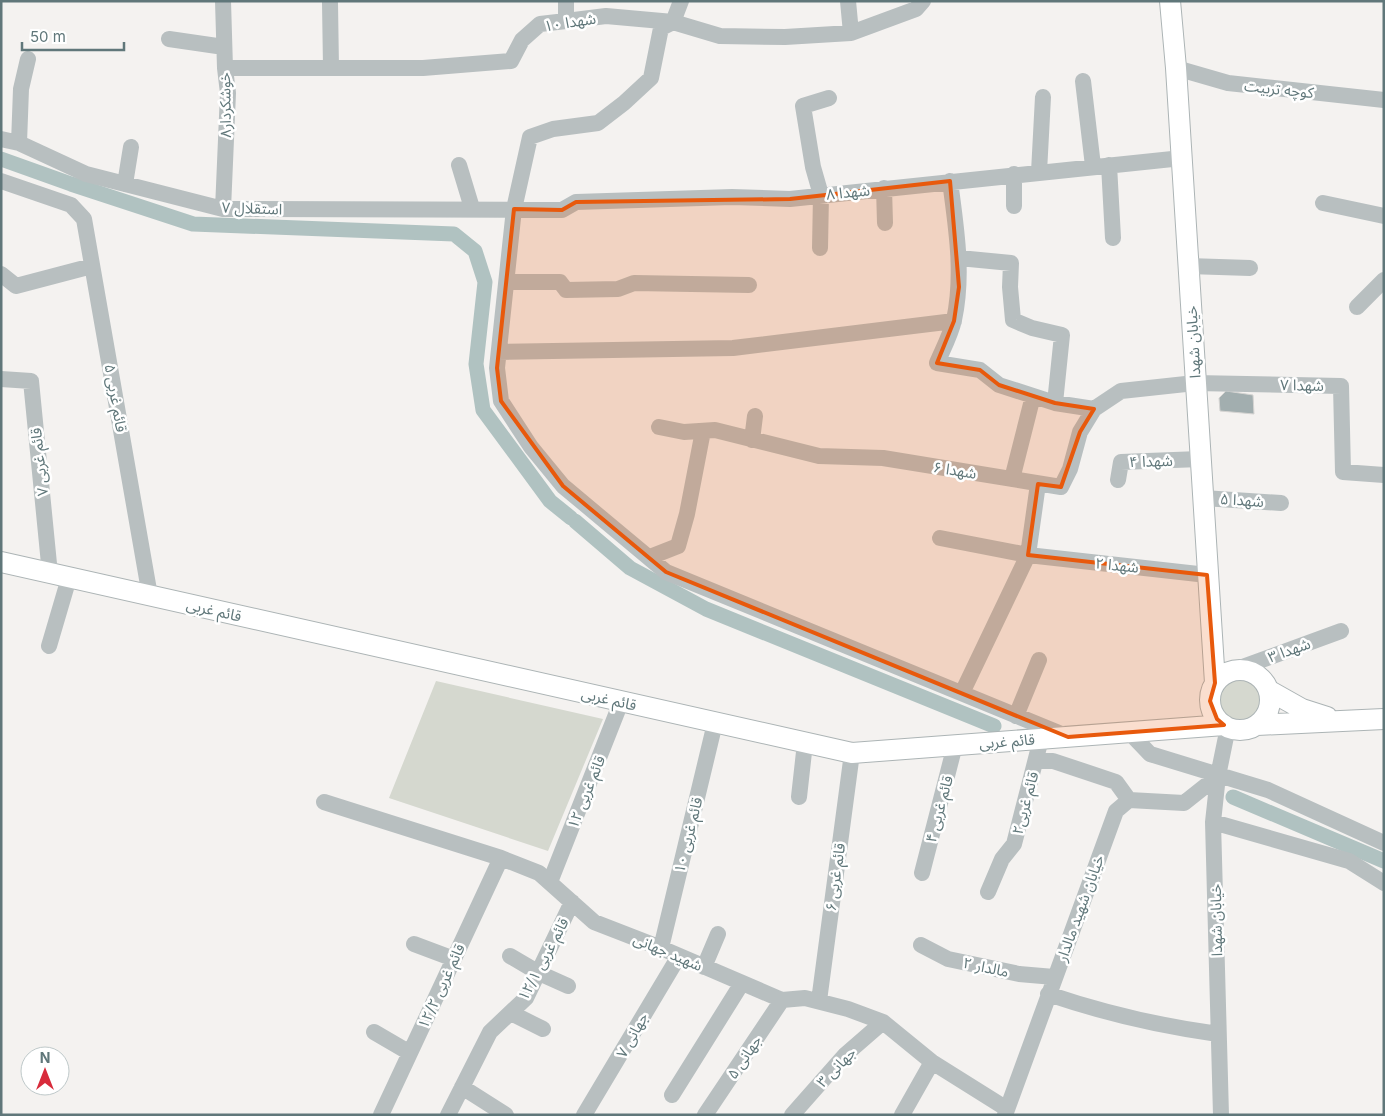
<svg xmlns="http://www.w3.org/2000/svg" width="1385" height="1116" font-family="Inter,'Noto Sans Arabic',sans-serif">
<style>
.green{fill:#d5d8cf}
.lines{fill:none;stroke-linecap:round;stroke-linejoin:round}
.canal{stroke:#b0c2c1;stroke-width:15}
.building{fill:#a2aeaf;stroke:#d5d4d2}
.major-casing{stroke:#acb4b5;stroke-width:22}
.minor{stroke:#b8bfc0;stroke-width:16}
.major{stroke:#fff;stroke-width:20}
.marked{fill:#e8590c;fill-opacity:0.2;stroke:#e8590c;stroke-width:4;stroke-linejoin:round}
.labels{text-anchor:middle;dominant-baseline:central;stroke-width:5;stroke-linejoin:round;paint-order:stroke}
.street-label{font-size:15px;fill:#60777a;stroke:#fff}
</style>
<rect width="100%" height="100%" fill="#f4f2f0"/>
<path class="green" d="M1215 700a26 26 0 1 1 52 0a26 26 0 1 1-52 0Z
M436 681 603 719 548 851 389 798Z"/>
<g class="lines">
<path class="canal" d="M1 159 71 184 193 224 454 234 475 251 485 282 476 364 483 410 550 501 571 518
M575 521 630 568 706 609 994 726
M1233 797 1384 861"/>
</g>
<path class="building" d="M1226 391 1253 395 1254 414 1220 411 1219 398Z"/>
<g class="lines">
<defs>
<path id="major" d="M1170 1 1176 68 1215 683
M1 562 852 753 1224 725
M1210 700a30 30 0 1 1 60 0a30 30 0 1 1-60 0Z
M1270 691 1302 709 1327 717
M1257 725 1384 719"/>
</defs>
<use href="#major" class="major-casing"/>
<path class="minor" d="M566 1V21
M681 1 673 22 661 28 651 78 624 103 598 123 553 129 530 137 514 209 497 368 501 401 531 447 563 486 666 572 1066 736
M848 1 851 33
M330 3 331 68
M169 39 224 47
M225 68H423L511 61 522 40 540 24 566 21 606 16 673 22 720 36 785 37 851 33 916 9 923 1
M1176 68 1228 83 1384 100
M1083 81 1093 166
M1 139 19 143 86 174 223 209 562 210 576 202 732 197 790 199 1182 158
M19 143 21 89 28 59
M459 165 472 208
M1109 165 1113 238
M1039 172 1043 97
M1014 174V206
M1 181 71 205 84 219 150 596
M950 181C956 227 964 274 954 320 951 334 943 349 937 363L980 370 999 385 1055 403 1094 409
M125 184 131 147
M884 188 885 223
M1323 203 1384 216
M223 209 228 93 225 68 223 1
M820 248 821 195 813 167 803 106 829 98
M959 258 1011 263 1010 287 1013 320 1032 328 1062 335 1055 403
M1188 266 1250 268
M1 274 16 286 92 266
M507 282H560L566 290 618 289 634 283 749 285
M1357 307 1384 280
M499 352 733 348 954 321
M1 379 31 381 50 574
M659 427 684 432 715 430 819 456 883 458 1061 487 1070 469 1080 432 1094 409 1121 391 1195 383 1341 386 1343 472 1384 475
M752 440 755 416
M1012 479 1033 396
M1118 480 1121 462 1200 459
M1203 498 1281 503
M940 538 1028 555 1207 575
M650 557 678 546 687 514 703 431
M49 646 69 578
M1237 669 1341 631
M962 693 1028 555 1038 484
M1016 716 1039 660
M1129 732 1150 754 1268 790 1384 843
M1036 761H1053L1116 782 1129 800
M799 797 805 743
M324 802 501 858 539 873 594 922 661 948 782 1000 805 998 848 1009 883 1022 932 1062 1007 1109
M1213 822 1349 861 1384 883
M922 873 955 745
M550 882 621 702
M988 892 1002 859 1014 844 1041 739
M414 944 454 959
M921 945 948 959 1019 974 1054 977
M661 948 715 723
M510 956 539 973 568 986
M704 967 718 934
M1048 994C1104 1013 1160 1026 1218 1034
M819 1001 852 753
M511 1013 543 1029
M374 1032 410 1053
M462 1087 506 1115
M672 1095 742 983
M381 1115 501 858
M448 1115 490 1032 526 998 572 902
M584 1115 679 956
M705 1115 782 1000
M792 1115 845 1055 883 1022
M902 1115 932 1062
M1005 1115 1116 811 1129 800 1184 803 1218 776
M1221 1115 1213 822 1218 776 1228 727"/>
<use href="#major" class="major"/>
</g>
<path class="marked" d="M950 181 959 287 954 321 937 363 980 370 999 385 1055 403 1094 409 1080 432 1061 487 1038 484 1028 555 1207 575 1215 683 1210 701 1217 719 1224 725 1068 737 666 572 563 486 501 401 497 368 514 209 562 210 576 202 790 199Z"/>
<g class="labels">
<g class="street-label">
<text transform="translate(570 22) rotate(-9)">شهدا ۱۰</text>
<text transform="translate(1279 89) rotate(6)">کوچه تربیت</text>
<text transform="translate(225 105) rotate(-91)">خوشکردار۸</text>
<text transform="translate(848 192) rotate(-6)">شهدا ۸</text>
<text transform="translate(252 208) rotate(2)">استقلال ۷</text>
<text transform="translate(1193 342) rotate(-93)">خیابان شهدا</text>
<text transform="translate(1302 385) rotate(1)">شهدا ۷</text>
<text transform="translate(116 398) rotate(80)">قائم غربی ۵</text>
<text transform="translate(1151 461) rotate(-2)">شهدا ۴</text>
<text transform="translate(39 462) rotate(-96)">قائم غربی ۷</text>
<text transform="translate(955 470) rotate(9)">شهدا ۶</text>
<text transform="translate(1242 500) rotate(4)">شهدا ۵</text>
<text transform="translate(1117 565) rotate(6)">شهدا ۲</text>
<text transform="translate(214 610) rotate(13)">قائم غربی</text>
<text transform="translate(1289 650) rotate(-20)">شهدا ۳</text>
<text transform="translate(609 699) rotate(13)">قائم غربی</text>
<text transform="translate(1007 741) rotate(-4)">قائم غربی</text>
<text transform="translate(586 792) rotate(-68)">قائم غربی ۱۲</text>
<text transform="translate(1025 803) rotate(-75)">۲قائم غربی</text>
<text transform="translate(939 809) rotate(-75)">قائم غربی ۴</text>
<text transform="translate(688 835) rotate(-76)">قائم غربی ۱۰</text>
<text transform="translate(835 877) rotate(-82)">قائم غربی ۶</text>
<text transform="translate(1080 908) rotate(-70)">خیابان شهید مالدار</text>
<text transform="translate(1216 920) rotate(-91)">خیابان شهدا</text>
<text transform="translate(668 952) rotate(23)">شهید جهانی</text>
<text transform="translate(543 959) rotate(-62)">قائم غربی ۱۲/۱</text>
<text transform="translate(986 967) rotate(12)">مالدار ۲</text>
<text transform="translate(441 986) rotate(-65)">قائم غربی ۱۲/۲</text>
<text transform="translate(632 1035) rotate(-61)">جهانی ۷</text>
<text transform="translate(744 1057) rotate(-56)">جهانی ۵</text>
<text transform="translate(836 1067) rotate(-46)">جهانی ۳</text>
</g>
</g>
<rect width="1385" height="1116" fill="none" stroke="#60777a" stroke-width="5"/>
<g transform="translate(45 1071)"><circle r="24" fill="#ffffff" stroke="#bfc9ca"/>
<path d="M0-4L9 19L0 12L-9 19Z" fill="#d82b3b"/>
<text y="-8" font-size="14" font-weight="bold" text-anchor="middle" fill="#60777a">N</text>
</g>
<path d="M22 42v8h102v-8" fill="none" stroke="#60777a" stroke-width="2.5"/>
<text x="30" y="42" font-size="15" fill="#60777a" stroke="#ffffff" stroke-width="4" paint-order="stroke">50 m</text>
</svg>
